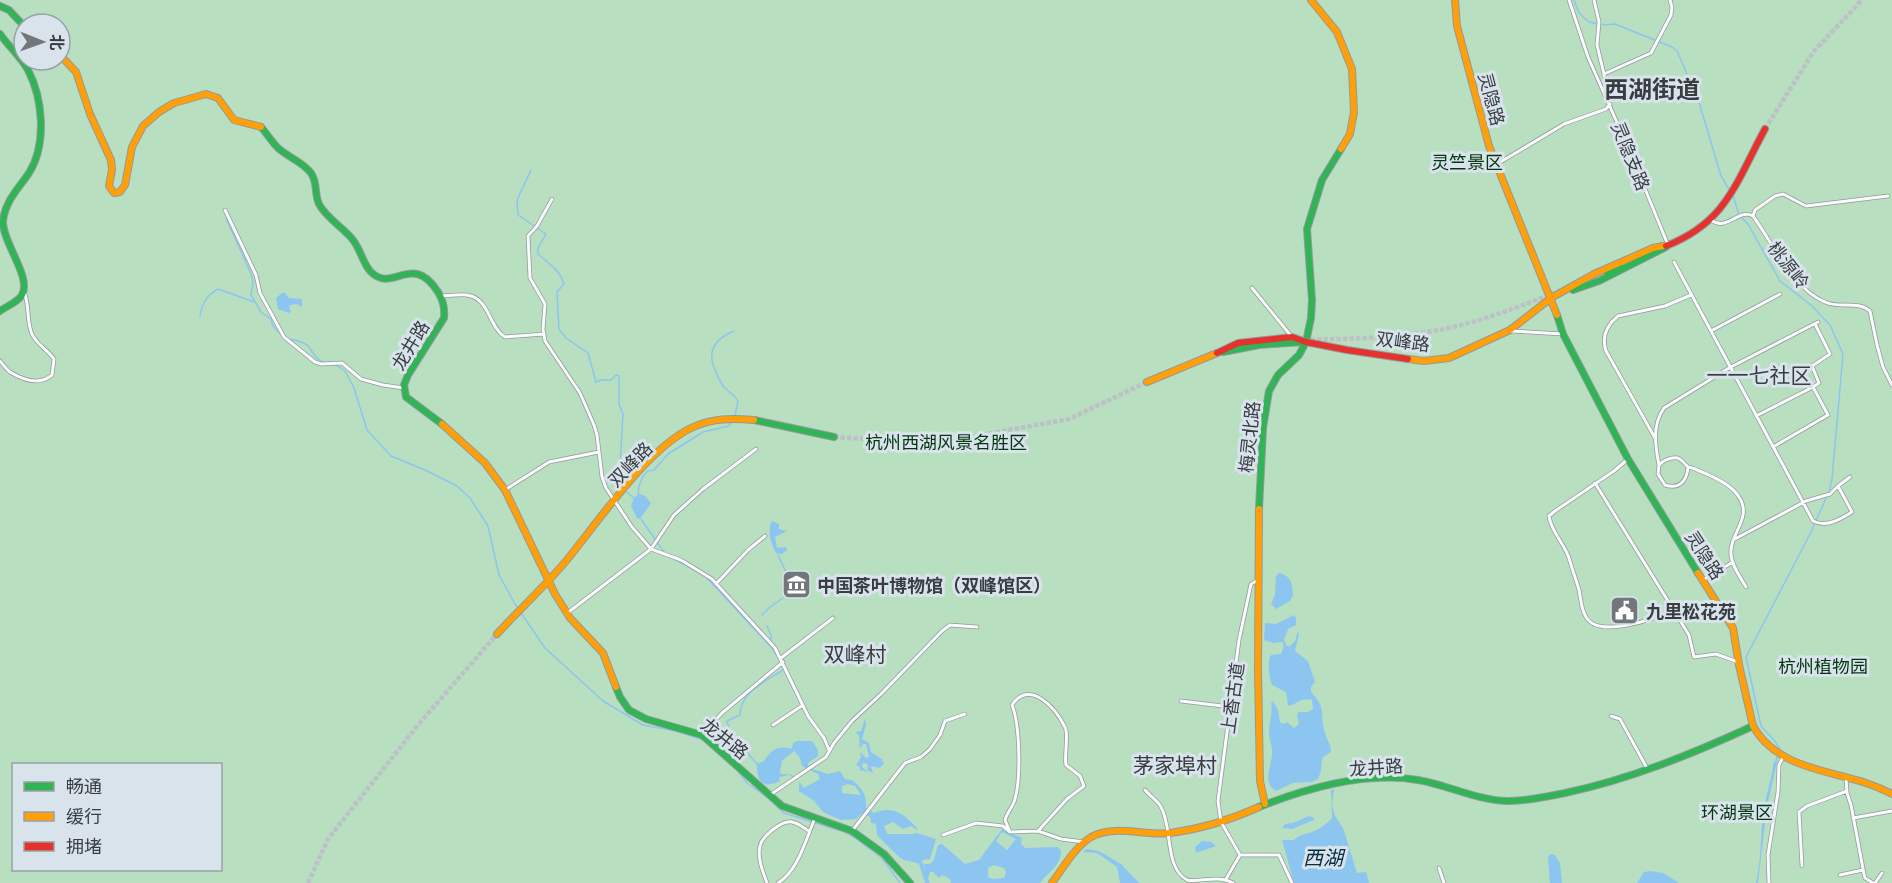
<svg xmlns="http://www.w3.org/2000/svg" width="1892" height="883" font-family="'Exo 2','Noto Sans SC',sans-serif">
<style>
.green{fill:#b8dfbf;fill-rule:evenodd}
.water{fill:#8cc6f0;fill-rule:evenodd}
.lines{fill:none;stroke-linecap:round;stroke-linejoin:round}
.stream{stroke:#8cc6f0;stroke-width:1.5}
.secondary-tunnel{stroke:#bbc1c6;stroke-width:4.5;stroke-dasharray:4.5 2;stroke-linecap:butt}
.street-casing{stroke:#94999d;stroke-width:4.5}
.fast-casing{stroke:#94999d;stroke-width:8}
.slow-casing{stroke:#94999d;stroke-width:8}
.jam-casing{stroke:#94999d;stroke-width:8}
.street{stroke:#fafbfc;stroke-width:3}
.fast{stroke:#30b455;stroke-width:6}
.slow{stroke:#ff9f0a;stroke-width:6}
.jam{stroke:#e5322d;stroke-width:6}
.labels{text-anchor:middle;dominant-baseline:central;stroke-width:6;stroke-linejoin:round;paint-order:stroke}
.street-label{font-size:18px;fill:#393d40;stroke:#d8e3ec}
.park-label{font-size:18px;fill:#03370d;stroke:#d8e3ec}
.poi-label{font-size:18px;font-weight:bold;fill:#393d40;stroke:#d8e3ec;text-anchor:start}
.water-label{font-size:20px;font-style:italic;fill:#082c43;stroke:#d8e3ec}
.quarter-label{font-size:21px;fill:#393d40;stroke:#d8e3ec}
.district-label{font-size:24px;font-weight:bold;fill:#393d40;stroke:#d8e3ec}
</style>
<rect width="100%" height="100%" fill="#dce2e8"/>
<path class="green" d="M0 0H1892V883H0ZM24 24H60V60H24ZM14 764H220V870H14Z"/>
<path class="water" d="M282 293H285L289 298 302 299V307L297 304 290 305 289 308 291 311 289 313 278 309 276 298Z
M639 494 645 496 651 503 640 519 637 518 631 506 634 498Z
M772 521 779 524V529L787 531 775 537 777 548 786 547 787 550 782 554 776 553C771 545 767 529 772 521Z
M1279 573C1291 575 1293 585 1293 596L1290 601 1276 609 1271 604 1275 595 1276 576Z
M1294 615 1296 618V625L1288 629 1284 640 1287 646H1290L1295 641 1298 631 1299 634 1295 651 1308 661 1315 682 1311 687V692C1328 710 1319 714 1325 733 1327 741 1331 743 1331 752L1322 758 1321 771 1318 779 1311 782 1293 783 1276 791C1261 783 1273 763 1272 751 1272 745 1269 739 1269 732 1269 722 1273 713 1271 703L1273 701 1278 710 1280 722 1283 724 1287 722 1294 728 1299 724 1297 715 1299 712H1308L1313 709 1312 700C1303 697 1297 703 1290 706L1288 705 1286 692 1272 685C1269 677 1267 662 1271 655L1281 654 1284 646 1282 642 1273 643 1264 640 1265 623 1276 624Z
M865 719 866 725 862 739 869 743 871 752 882 759 884 764 879 768 871 766 873 773 867 770 868 766 866 763H863L862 767 868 772 860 770V767L856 765 861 757 860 752 866 758 869 757 866 744H863L860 749 859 735 855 732 861 731Z
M722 734H733L732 739 737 746 736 749 727 750 716 738Z
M797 741H812L818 750V756L808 763 809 768 828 774 840 771 845 779 852 780C862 788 867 795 866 808L874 813C893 805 904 814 917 828V830L911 826 903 829 893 822 884 826 887 834H913L917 833 936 839 930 859 922 860 925 870 924 864H930L934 860 938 845 942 844 965 864 979 860 1002 829 1022 838 1021 844 1025 848 1058 847 1061 851C1061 866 1048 872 1040 883H951L950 879 942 875 939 878 933 872H930L928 879 930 883H925L919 864C914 861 910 862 904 860 900 859 881 839 877 835L876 824 871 823 870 817 863 813 856 819 841 820 823 812 814 801 799 791V781L789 775 779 777 780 781C762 789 757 782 757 764L764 761C772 749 778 745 792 749L793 743ZM794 751 800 758 802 766 818 774 820 779 804 788C797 779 796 773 781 774L780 771 782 761ZM848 784 855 786 861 795 842 793V786ZM1002 832 1016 839 1007 850 996 841ZM994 865 1004 868 1006 872 1004 878 993 879 988 877V868Z
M1774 761 1777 762 1767 807 1758 883H1756C1762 859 1760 832 1764 807 1767 792 1772 777 1774 761Z
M1334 789 1332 805 1335 816 1343 828 1357 873 1366 872 1369 883H1294L1282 840H1294C1300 834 1304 835 1312 832 1319 829 1327 824 1332 818L1331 790Z
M1309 816 1314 818V820L1292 829 1282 828 1285 824 1293 823Z
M1202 841 1211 842 1216 846 1196 853 1195 847Z
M1086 849 1099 851 1121 864 1139 883H1120L1117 867 1097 853 1083 852Z
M1550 854 1555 855 1560 863 1562 883H1550L1548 857Z
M1651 871 1663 873 1679 883H1637L1644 872Z"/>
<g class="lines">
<path class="stream" d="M1574 0 1579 13 1589 22 1605 25 1615 24 1672 47 1677 51 1698 99 1721 176 1730 191
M531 170 517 200 518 215 546 234 538 248V254C548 263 561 271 564 284L557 292 559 329 566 338 588 353 596 382 602 380H611L616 375 619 376V404L623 414 619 483 621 488 634 498
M1733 195 1739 215 1748 224 1780 281 1811 305 1830 325 1843 354 1832 479 1829 492
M226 218 252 276 253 284 251 295 261 312 271 319 273 326 282 335
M200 316C202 303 207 295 218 289L254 302
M734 331C705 343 708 361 722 384 726 391 734 394 738 401L735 416
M289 339C295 340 303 341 308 346 315 354 315 360 326 363
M336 365 345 371 354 388 367 430 391 456 425 470 457 486 470 498 488 526 499 575 515 604 545 648 603 701 643 725 676 731 706 741
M638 496 639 486 643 476 648 471 654 470 668 454 703 432 729 426 733 420
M641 519 666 555 697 571
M778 555 787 574 786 581
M706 577 772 648 777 655
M762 615 770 607 783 598
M767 626 771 635V642
M731 734 727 721 740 715C740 692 766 681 783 670V667
M735 744 742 747 757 764
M1780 749 1774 740 1761 726 1746 657 1810 534 1827 496
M721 755 738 771 747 783 768 798 784 813 845 832 854 837 882 858 900 883
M1776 761 1778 755"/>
<path class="secondary-tunnel" d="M1765 129 1814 51 1862 0
M1587 280 1607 272
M1278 340C1336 339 1396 340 1453 327 1491 318 1526 304 1562 290
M834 437 936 443 1069 419 1147 382
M308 883 328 839 418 725 497 634"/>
<defs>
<path id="street" d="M1569 0 1588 57 1630 152 1668 245
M1594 0 1599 22 1597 45 1604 74
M1605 91 1604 74 1651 53 1671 15 1672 7 1670 0
M1497 164 1564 124 1606 109 1610 104
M552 199 537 226 528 236 530 278 545 304 543 329 545 341 580 393 594 425 597 435 602 477 606 488 632 527 651 549 681 560 712 579 775 648 808 716 824 738 829 750
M225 210 256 275 260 293 284 337 315 362 321 364 342 363 361 379 383 385 404 388
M1753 216 1755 210 1775 196 1783 194 1806 206 1888 196
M1711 220C1727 232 1738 208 1753 216 1772 242 1794 290 1825 302 1840 309 1857 300 1870 311L1877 345 1883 367 1892 385
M1674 262 1813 521C1826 528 1841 519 1852 512L1838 486
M1252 288 1292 337
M441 296C451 296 462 293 471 296 489 301 490 328 505 337L544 334
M1511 331 1563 334
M1711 331 1780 294
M0 361C3 364 6 369 10 372 23 380 39 386 52 375L54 359C48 350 36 344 32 334 26 321 30 305 24 292
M1756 416 1813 387
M1655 438 1606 351C1601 336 1607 325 1618 316L1665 306 1691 295
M1773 447 1828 415 1813 387 1819 383 1812 366 1830 354 1815 324
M1628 459 1614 471 1555 511 1549 516C1551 532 1564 543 1569 558 1572 569 1576 579 1579 590 1581 599 1581 609 1586 617 1598 639 1655 619 1673 610
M1659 465C1655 445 1652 425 1664 408L1729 368 1818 322
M1688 467C1687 480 1680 490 1665 485L1658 474 1659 465C1664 460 1670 457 1678 458 1682 460 1685 464 1688 467 1691 468 1694 468 1697 470 1710 475 1732 485 1739 497 1753 518 1729 534 1731 554 1731 565 1741 578 1746 587
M1595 483 1689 635 1694 657 1716 654 1738 662
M505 490 549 462 599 452
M1735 539 1806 501 1830 494 1838 486 1850 477
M1703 580 1733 562
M716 584 748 550 765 536
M566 614 651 549 674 515 703 489 756 449
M781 658 833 618
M1181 701 1231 707
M1611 716 1620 719 1648 770
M773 725 803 705
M702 735 722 713 783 662
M1846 778 1847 793 1851 805 1864 874 1865 878 1873 883
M1145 790C1150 796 1158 801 1161 807 1173 828 1164 867 1187 880 1200 883 1217 874 1233 883
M770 795 826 757 834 743 852 721 881 694 942 631 950 625 977 627
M1853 818 1892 811
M852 831 905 763 921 757 930 749 940 735 945 721 965 714
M1010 832 1005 820C1007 812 1013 807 1015 799 1021 778 1020 725 1012 705 1030 678 1056 709 1065 727 1069 734 1064 755 1066 765L1080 776 1084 786 1067 799 1038 831
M943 835 976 823 1003 826 1010 832 1038 831 1061 839 1084 842
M1240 855H1279L1292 883
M1802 866 1799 812 1807 806 1847 791
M1439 868 1444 883
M1840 875 1863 870
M1226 879 1240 855 1221 822 1218 801 1239 640 1251 584 1258 580
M767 883C763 872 757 858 760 846 762 836 782 820 792 822 798 823 804 828 809 831
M778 883C798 871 806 839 815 818
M1769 883 1768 855 1778 792 1779 765 1784 755
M1875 883 1882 873"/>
<path id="fast" d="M0 6 9 10 24 26
M0 34C9 47 21 57 28 70 43 99 47 144 29 173 19 188 5 201 3 221 2 242 32 277 22 295 18 302 7 306 0 311
M261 127C267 134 272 142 278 148 288 157 304 163 311 173 318 183 314 193 319 204 326 218 344 228 353 240 361 250 363 264 371 272 393 294 412 251 438 292 443 300 445 309 444 318L408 375 404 385 406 397 442 424
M1607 272 1620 266
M1573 290 1599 281 1666 247
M1557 315 1563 334 1628 459 1698 573
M1223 352 1259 345 1303 342
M754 420 834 437
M1259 509 1263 428 1269 391 1278 375 1299 355 1306 342 1311 318 1312 300 1307 229 1322 180 1341 149
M616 687 620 697 629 710 646 719 702 735 782 806 852 831 884 854 910 883
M1259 807C1307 788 1366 771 1418 780 1448 785 1476 800 1507 801 1526 801 1546 797 1565 793 1631 779 1692 754 1753 726"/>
<path id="slow" d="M1311 0 1337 32 1352 69 1354 112 1350 134 1341 149
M1455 0 1457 26 1489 146 1557 315
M60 55 76 72 90 114 111 160 112 170 109 186 114 193 120 192 125 185 132 147 143 126 159 112 174 103 206 94 218 98 234 120 261 127
M1408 359 1424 361 1449 358 1510 330 1551 298 1594 274 1653 248 1668 245
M1147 382 1217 353
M442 424 485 463 505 490 555 594 570 618 603 653 616 687
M1259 509 1258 670 1260 781 1265 804
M1698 573 1733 628 1739 665 1753 726C1776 767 1826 770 1866 783 1875 786 1884 790 1892 794
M497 634C520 609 545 586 566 561 599 521 646 450 691 428 712 418 732 418 754 420
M1052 883C1064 867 1074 848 1091 837 1114 824 1145 836 1170 833 1201 829 1230 820 1259 807"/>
<path id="jam" d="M1666 246C1727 222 1736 182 1765 129
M1217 353 1238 343 1292 337 1306 342 1347 350 1408 359"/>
</defs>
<use href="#street" class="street-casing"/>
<use href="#fast" class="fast-casing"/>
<use href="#slow" class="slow-casing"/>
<use href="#jam" class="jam-casing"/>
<use href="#street" class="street"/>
<use href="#fast" class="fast"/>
<use href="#slow" class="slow"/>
<use href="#jam" class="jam"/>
</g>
<defs>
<symbol id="museum-square" viewBox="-11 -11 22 22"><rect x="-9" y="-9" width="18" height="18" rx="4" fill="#72777b" stroke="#d8e3ec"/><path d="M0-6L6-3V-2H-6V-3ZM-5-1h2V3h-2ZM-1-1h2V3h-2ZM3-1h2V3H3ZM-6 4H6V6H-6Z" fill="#fff"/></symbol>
<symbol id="civic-square" viewBox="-11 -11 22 22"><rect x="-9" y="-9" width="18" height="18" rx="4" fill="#72777b" stroke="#d8e3ec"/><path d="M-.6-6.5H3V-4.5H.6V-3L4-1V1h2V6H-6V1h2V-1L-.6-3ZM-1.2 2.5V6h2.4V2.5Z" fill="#fff"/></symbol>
</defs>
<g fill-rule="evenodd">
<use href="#museum-square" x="780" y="568" width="33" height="33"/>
<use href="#civic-square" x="1608" y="594" width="33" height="33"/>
</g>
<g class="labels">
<g class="street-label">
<text transform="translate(1492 99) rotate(75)">灵隐路</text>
<text transform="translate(1631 156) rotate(68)">灵隐支路</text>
<text transform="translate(1789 265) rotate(52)">桃源岭</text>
<text transform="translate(1403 341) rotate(7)">双峰路</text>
<text transform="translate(410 345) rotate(-59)">龙井路</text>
<text transform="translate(1249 437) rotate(-84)">梅灵北路</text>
<text transform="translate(630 464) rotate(-46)">双峰路</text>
<text transform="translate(1705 555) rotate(57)">灵隐路</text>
<text transform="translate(1232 698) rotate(-82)">上香古道</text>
<text transform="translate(725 738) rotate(38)">龙井路</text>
<text transform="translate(1376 767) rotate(-4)">龙井路</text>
</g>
<g class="park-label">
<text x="1467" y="162">灵竺景区</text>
<text x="946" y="442">杭州西湖风景名胜区</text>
<text x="1823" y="666">杭州植物园</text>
<text x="1737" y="812">环湖景区</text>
</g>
<g class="poi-label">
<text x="817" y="585">中国茶叶博物馆（双峰馆区）</text>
<text x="1646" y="611">九里松花苑</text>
</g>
<g class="water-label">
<text x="1323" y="857">西湖</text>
</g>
<g class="quarter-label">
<text x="1759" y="374">一一七社区</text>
<text x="855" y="653">双峰村</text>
<text x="1175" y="764">茅家埠村</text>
</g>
<g class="district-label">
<text x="1652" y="88">西湖街道</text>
</g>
</g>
<rect x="12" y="763" width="210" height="108" fill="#d8e3ec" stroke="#98a1a7" stroke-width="1.5"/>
<rect x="24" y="782" width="30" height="9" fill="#30b455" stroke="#98a1a7" stroke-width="1.5"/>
<text x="66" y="793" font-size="18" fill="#393d40">畅通</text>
<rect x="24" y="812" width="30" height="9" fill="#ff9f0a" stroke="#98a1a7" stroke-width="1.5"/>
<text x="66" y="823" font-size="18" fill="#393d40">缓行</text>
<rect x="24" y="842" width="30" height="9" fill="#e5322d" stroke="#98a1a7" stroke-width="1.5"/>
<text x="66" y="853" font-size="18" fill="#393d40">拥堵</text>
<g transform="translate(42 42) rotate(91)"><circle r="28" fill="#d8e3ec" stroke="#98a1a7" stroke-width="1.5"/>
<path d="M0-4.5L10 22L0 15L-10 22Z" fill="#72777b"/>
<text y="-9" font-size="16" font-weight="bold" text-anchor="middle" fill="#393d40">北</text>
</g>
</svg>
